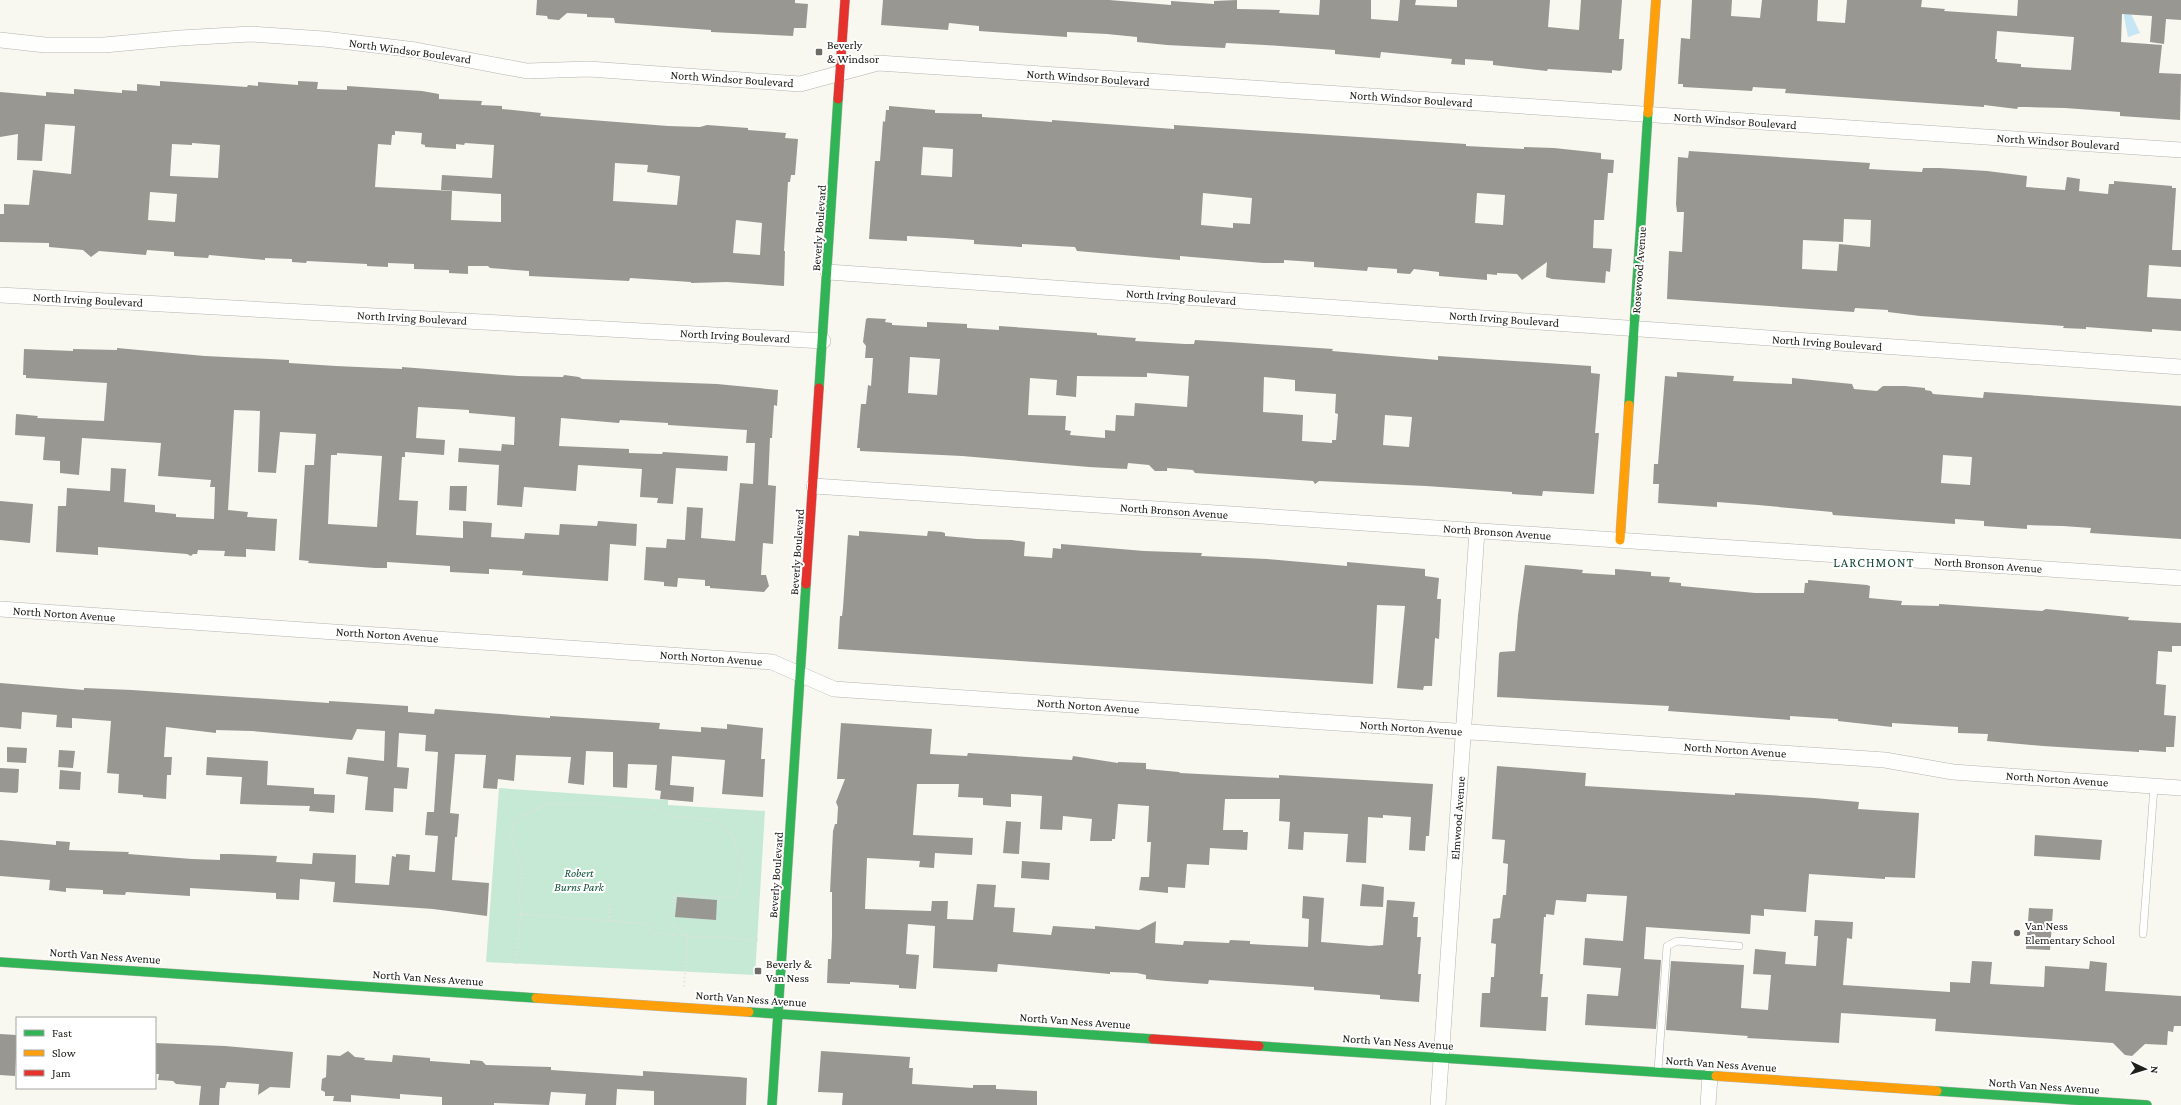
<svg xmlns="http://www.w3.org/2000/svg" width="2181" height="1105" font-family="'Crimson Pro',serif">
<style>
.green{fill:#c5e9d4}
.water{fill:#c7e6f5}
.building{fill:#999792;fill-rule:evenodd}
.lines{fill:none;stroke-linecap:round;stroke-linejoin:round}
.lane-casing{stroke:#b4b4af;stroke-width:8}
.street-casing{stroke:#b4b4af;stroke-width:16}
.fast-casing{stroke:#b4b4af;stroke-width:10}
.slow-casing{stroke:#b4b4af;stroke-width:10}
.jam-casing{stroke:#b4b4af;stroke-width:10}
.path{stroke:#e2e1df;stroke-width:2.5;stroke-dasharray:1 3;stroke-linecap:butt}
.lane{stroke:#fefefd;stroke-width:7}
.street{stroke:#fefefd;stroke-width:15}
.fast{stroke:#30b455;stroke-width:9}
.slow{stroke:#ff9f0a;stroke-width:9}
.jam{stroke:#e5322d;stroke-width:9}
.poi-dot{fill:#6c6b66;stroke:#fff;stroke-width:1.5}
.labels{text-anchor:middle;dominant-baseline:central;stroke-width:4;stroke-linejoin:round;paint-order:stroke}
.poi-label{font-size:12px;fill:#20201b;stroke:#fff;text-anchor:start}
.street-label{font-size:12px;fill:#20201b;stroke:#fff}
.park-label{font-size:12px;font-style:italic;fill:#105038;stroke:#fff}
.neighbourhood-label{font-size:13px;letter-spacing:1px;fill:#1a4937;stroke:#fff}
</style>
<rect width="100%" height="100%" fill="#f8f7f0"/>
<path class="green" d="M499 788 668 800V805L765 811 755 975 486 962Z"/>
<path class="water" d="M2127 5 2140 33 2128 37 2122 6Z"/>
<path class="building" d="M537 0H795V3L808 4 806 28H794L793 36 711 32V30L615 23 614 18 587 17V14L567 13 559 20 548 19 547 16 536 15Z
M883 0H1109L1171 5V1L1214 4V1L1237 0V9L1280 10 1279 13 1319 15 1320 0H1371V19L1398 21 1400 0H1416L1415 5 1457 7V0H1550L1548 27 1579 30 1581 0H1622L1619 39H1624L1622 69 1620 71 1612 70V73L1548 69 1547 71 1493 65V61L1465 59V65L1451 64 1452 59 1381 52 1380 58 1335 54V50L1265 45 1226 43 1225 48 1167 45 1137 42V37L1107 34 1067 32V37L979 31V26L949 23 948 30 881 25Z
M1692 0H1732L1731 16 1760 18 1762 0H1818L1817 21 1845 23 1847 0H1922L1921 7 1945 9 1944 11 2017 16 2018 0H2181V20L2166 19 2164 44 2150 42 2152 16 2122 14 2121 42 2162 45 2159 73 2181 74 2180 120 2120 116V112L2065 108 2027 107H2018L2017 109 1984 105V107L1785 93 1786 89 1753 87 1752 91 1683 87V84H1678L1681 38 1690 39ZM1997 31 2074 37 2071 70 2021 67V64L1997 62V59H1995Z
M160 81 247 87 248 85 258 86V82L298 85V81L318 82 317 89 347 90V86L422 91 439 94V99L482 101 481 105 502 106V109L541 113 540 116 668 126 700 127 707 125 748 128V130L786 133 785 138 798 139 795 175H791L790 182H788L784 251H785L784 286 727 282 691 283V282L630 278 629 281 529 276V271L490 268 488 266H468V274L449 273V270L414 269V264L388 263V267L367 266V264L307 261 306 263 292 262V259L265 258V260L209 255 208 258 174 256V252L147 250 146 255 99 251 91 257 83 250 49 247V243L0 242V214H4V204L29 205 33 170 71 174 75 126 45 124 42 161 17 160 18 134 0 137V92L46 96V92L74 94V89L122 93V90L137 91V84L160 86ZM395 131 422 133 421 144 425 145V147L456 149V144L464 145 465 143 494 145 492 178 442 175 441 190 501 194V222L451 220 452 191 375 187 378 144 391 145 392 135H395ZM192 143 220 145 218 178 170 176 172 144 192 145ZM615 163 648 165 647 172 680 176 677 205 613 201ZM150 192 177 194 175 222 148 220ZM736 220 762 223 760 255 733 253Z
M889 106 935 110V113L982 114V117L1013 119 1052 122V120L1174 129V125L1466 144V146L1524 149V147L1554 148 1601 153V159L1614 160 1613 173H1608L1604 220H1594L1593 248 1612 249 1610 272 1606 271 1605 283 1552 279 1546 277 1547 262 1522 280 1517 274 1497 273V275L1487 274V280L1439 276V272L1414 269 1410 274 1397 273V269L1368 267 1367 271 1314 267V262L1284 260V263H1263L1180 256V260L1077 251 1075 247 1022 244V247L974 244V240L945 238 907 236V241L869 239 875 161H880L883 121 885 122 886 110H889ZM923 147 953 149 952 177 921 175ZM1203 193 1252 198 1250 224 1233 223V228L1201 225ZM1477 193 1505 195 1503 225 1475 223Z
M1689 151 1870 163 1869 169 1922 172 1923 168H1939L1987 171 2027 176 2026 187 2065 190 2067 177 2080 179 2079 191 2108 194 2109 184H2114V181L2172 186V188H2176L2172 250H2181V267L2149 265 2147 297 2181 299V331L2152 329V332L2086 327V329L2063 328 2064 326 1920 316 1888 312V310L1855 308 1854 312 1667 299 1669 251 1682 252 1684 212H1677L1676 204 1678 157 1688 158ZM1844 219 1871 220 1870 247 1839 244 1837 271 1802 269 1803 240 1843 242Z
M868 318 886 319 885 322 892 323V325L927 327V322L967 324V328L999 330V326L1097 333V335L1136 338 1135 341 1185 344H1194L1195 340 1229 342 1333 349 1332 351 1438 360V356L1591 366V373L1600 374 1595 433H1599L1594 494 1543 491 1542 496 1512 494V492L1426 486 1319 481 1315 484 1313 481 1195 473 1193 470 1167 468V471H1155L1149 465 1128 463 1127 469 1089 467 962 456 860 451V448H857L861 404H866L868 385 871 386 873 358H865L866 346 863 342 866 319ZM910 357 940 359 937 395 908 393ZM1147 373 1189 376 1187 407 1135 403 1134 416 1116 415 1115 431 1105 430V438L1070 435 1071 431 1065 430 1066 416 1028 415 1030 378 1057 380 1056 395 1076 397 1077 376 1147 377ZM1264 377 1295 380V391L1336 394 1335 413 1338 414 1336 440H1332V443L1302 441 1303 415 1263 412ZM1385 415 1412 417 1409 447 1383 445Z
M117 348 205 356 289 360V363L336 366 402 369V367L518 376 563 377 564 375 579 377 582 379 717 384 778 390 777 406 774 405 772 438H770L768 485 776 486 773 544 763 543 761 575H766L769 586 764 592 710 588V586H705V580L678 578 677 587 664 586V582L644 580 646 547 666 548 667 539 685 540 687 507 703 508 701 538 735 541 740 483 753 484 755 443H746L747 430 668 425V423L620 420 619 423 561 418 559 446 629 449V453L662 454 663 452 728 456 727 471 676 468 673 504 657 503 658 498 640 497 642 469 578 465 576 491 524 487 522 507 497 505 499 465 458 462 459 448 501 451 502 444 514 445 515 417 469 413V410L418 407 416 438 445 440 444 455 405 452V457H402L399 500 418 501 416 535 463 538V521L492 523 491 537 524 539 525 533 559 535 560 524 597 526 598 521 637 524 636 546 610 544 608 581 522 575 523 571 489 569V574L450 572V566L387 562V568H375L308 563 309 561 299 560 305 465H314L316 434 280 432 276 473 258 472 260 411 234 410 228 510 248 512 247 517 277 519 275 551 246 549V557L224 556 225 551 198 550 197 554H193L191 556 187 554 98 547V555L56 552 58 506H66L67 488 110 491 111 468 126 469 124 502 155 505V512L176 514V517L214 519 215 487H210L211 480 158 476 161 443 82 438 79 475 60 473V461L43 460 45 437 15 435 16 414 38 416 37 418 104 421 107 383 26 378V375H23L24 349 73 351V349L117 350ZM337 453 382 456 377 527 328 524 331 455H337Z
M1677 372 1734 376 1733 381 1792 384V378L1852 384 1854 389 1877 391 1883 386H1905L1925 388V390L1931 391 1933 394 1983 398 1984 392 2181 406V539L2090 533 2091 528 2063 526 2027 525V529L1984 526V521L1955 519V524L1833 515 1832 512 1758 505 1717 502V507L1658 503 1659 484H1653L1654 464H1658L1665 376 1677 377ZM1943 455 1972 457 1970 485 1941 483Z
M450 486H467L466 511 449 510Z
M0 501 33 504 30 543 0 540Z
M859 531 927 536 928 531 942 532 945 533V536L977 539 1012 540 1025 542 1024 556 1052 558 1053 548 1061 549V544L1144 551 1202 553 1201 556 1267 559 1347 566V562L1425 569V576L1439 578 1437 599H1441L1439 639 1435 638 1432 686H1424L1423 690 1397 688 1405 606 1377 605 1373 684 838 649 840 616H842L843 608 848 535 859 536Z
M1525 565 1573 569 1583 570 1582 573 1615 575V569L1651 572V576L1670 577 1669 582 1681 583V586L1755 593H1804L1805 583H1808V580L1867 585 1870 586 1869 598 1902 601 1901 605 1939 606V604L2042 611 2046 609 2129 617 2128 620 2181 623V646H2172V652L2158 651 2156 684 2166 685 2164 715 2176 716 2174 747H2166V752L2139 750V752L2043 746 1987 741 1988 734 1958 733V727L1892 723V727L1838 721V719L1790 716V720L1668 711 1669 706 1497 697 1499 654 1500 652 1515 651 1518 615Z
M0 683 84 690V688L132 690 329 703V701L361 703 408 706V712L434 714 435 709 550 718V716L598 719 660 723 659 729 701 732V727L727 729V724L763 728 761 759H765L763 797 722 794 725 760 672 756 670 785 694 787 693 802 660 799 661 791 655 790 657 765 628 764 627 788 613 787V752L586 751 584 785 568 783 571 757 516 755 514 781 498 779 497 789 483 788 486 755 455 754 450 813 459 814 457 837H455L452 880 489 883 487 916 433 909 333 902 335 882 300 879 299 900 276 899V893L190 888V896L126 892 125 895 103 894V890L66 888V892L49 890 50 880 0 876V840L56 845V841L70 842 69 850 129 852 128 854 192 859 220 860V854H230L277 856 276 862 312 864 313 853 356 855 355 883 389 885 392 856 396 857V854L410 855 409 870 435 872 438 836 425 835 427 812H434L438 752 425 751 426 735 399 733 397 767 409 768 407 789 394 788 393 812 365 810 368 777 346 774 348 757 384 761 385 731 357 729 352 740 252 731 216 730V733L166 727 164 757H172L171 775H167L166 799 143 797V795L118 793 119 774 107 773 111 721 72 718V728L56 727 57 715 22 712 21 729 0 727Z
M841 723 932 729 930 754 967 756 968 753 1072 760 1073 756 1118 763V762L1146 763V769L1179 772 1180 773 1279 778V775L1433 784 1429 836H1426L1425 851 1409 850 1411 817 1383 815V818L1368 817 1366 863 1346 862 1348 834 1304 832 1303 850 1288 849 1290 822 1279 821 1280 799H1225L1223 830H1243V832H1248L1247 850 1210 848 1209 865 1187 864 1185 888 1168 887V893L1139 890 1141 877H1149L1151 842H1147L1149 806 1118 804 1115 839H1112V841H1090L1092 819 1063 816 1062 830 1040 829 1042 796 1011 794V807L983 805V798L958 797 959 784H917L913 835 973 838 972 855 935 853 934 868 919 867 920 861 867 858 865 909 931 911 932 901H948L947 919 973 920 977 884 996 885 994 907 1015 908 1013 932 1051 935 1053 926 1095 929V926L1139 930 1156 921 1155 943 1183 945 1184 941 1229 943 1230 940 1250 941V944L1308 947 1309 919 1302 918 1303 896 1324 898 1321 942 1370 946 1383 945 1387 900 1415 902 1413 917H1418L1417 937H1421L1418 974H1421L1419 1002 1380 999V995L1314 990V987L1209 980 1208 984 1166 981 1146 979V975L1137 973 1110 972V974L998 964 997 972 933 968 935 926 908 924 906 954 919 955 916 989 899 988V985L850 982V984L827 983 828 959H831L832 936V892H830L833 831 835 824H837L838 807 836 802 845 779H837Z
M7 747 27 748 26 763 7 762Z
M59 750 75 751 73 768 58 767Z
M207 757 268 761 267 785 314 788V794L335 795 334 813 309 811 310 806 240 804 242 777 206 775Z
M1497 766 1586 773 1585 786 1735 795V793L1814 798 1859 802 1858 809 1919 813 1915 878 1885 877V879L1809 874 1806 912 1764 909V916L1751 915 1750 934 1646 927 1644 959 1661 960 1656 1029 1585 1025 1587 994 1618 996 1621 968 1583 965 1585 938 1623 941 1627 896 1587 894 1586 902 1556 900 1554 915 1546 914V917H1544L1540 974H1543L1541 997H1548L1546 1031 1480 1027 1482 993H1490L1491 977H1494L1496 944 1491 943 1493 919 1500 918 1503 895H1506L1508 864 1503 863 1505 840 1492 839Z
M0 768 19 769 18 792 16 793 0 792Z
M60 770 81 772 80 790 59 789Z
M1006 821 1021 822 1019 854 1003 853Z
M2035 835 2102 840 2100 860 2034 856Z
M1022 861 1050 863 1049 880 1021 878Z
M1362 884 1384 887 1383 907 1360 906Z
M677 897 717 900 716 920 675 917Z
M2029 908 2053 909 2050 950 2026 949Z
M1815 920 1853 922 1852 939 1847 938 1843 985 1950 992V982L1970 983 1972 961 1992 962 1990 984 2044 987 2045 966 2089 969 2090 961 2107 963 2105 991 2181 996V1026H2174L2173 1032 2168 1031 2167 1045 2145 1044 2132 1056 2125 1055 2113 1043 1935 1031 1936 1019 1841 1013 1839 1043 1747 1038 1748 1036 1666 1030 1671 961 1744 965 1741 1008 1768 1010 1771 975 1753 974 1755 949 1786 952 1785 964 1816 966 1818 936H1814Z
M0 1034 16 1035 17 1037 15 1076 0 1075Z
M155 1043 225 1046 293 1052 290 1088 270 1087 258 1095 259 1084 227 1082 225 1088H220L219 1105H199L201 1086 176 1084 173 1081 158 1080 159 1074H155Z
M348 1051 355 1057 365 1058 364 1060 392 1062 393 1055 430 1058V1061L470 1064V1060L482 1061 486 1065 551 1067V1070L643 1076V1071L739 1077 747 1078 746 1105H654V1091L617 1089 616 1105H585L586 1094 551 1092 549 1105 494 1103V1105H442V1097L400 1094V1099L351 1095V1102L333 1101 334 1096H325V1092L321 1090 322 1079 326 1077 327 1055 340 1056Z
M821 1051 910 1057 909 1068H913L912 1084 973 1088V1085H996V1089L1037 1091V1105H842L843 1093 818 1092Z"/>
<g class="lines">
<defs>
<path id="lane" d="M2143 934 2154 787
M1658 1070 1667 946 1677 941 1739 946"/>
<path id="street" d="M0 40 45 45H104L180 38 251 34 324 39 416 50 527 71 589 69 800 84 878 63 2181 150
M828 272 2181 367
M0 295 823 341
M814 486 2181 578
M0 609 772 662 834 689 1885 760 1953 772 2181 788
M1438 1105 1477 531
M1708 1105 1710 1076"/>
<path id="fast" d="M819 388 838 99
M1629 405 1648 113
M0 962 536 998
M749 1012 1153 1039
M1259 1046 1716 1076
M1937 1091 2147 1105
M772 1105 806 584"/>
<path id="slow" d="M1648 113 1656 0
M1620 540 1629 405
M536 998 749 1012
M1716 1076 1937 1091"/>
<path id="jam" d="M838 99 845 0
M806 584 819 388
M1153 1039 1259 1046"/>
</defs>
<use href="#lane" class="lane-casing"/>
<use href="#street" class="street-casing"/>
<use href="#fast" class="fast-casing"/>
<use href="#slow" class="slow-casing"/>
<use href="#jam" class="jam-casing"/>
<path class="path" d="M521 914 518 892 522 876 511 834 514 824 522 816 547 804 576 805 597 803 623 808H651L662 811 670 816 712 820 723 825 732 836 742 860 739 886 736 895 729 898 674 895 671 923 687 936 684 988
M609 921 610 903
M516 964 521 914 650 924 649 932 687 936 761 940"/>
<use href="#lane" class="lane"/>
<use href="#street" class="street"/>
<use href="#fast" class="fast"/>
<use href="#slow" class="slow"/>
<use href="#jam" class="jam"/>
</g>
<g class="poi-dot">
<rect x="815" y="48" width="8" height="8" rx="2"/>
<circle cx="2017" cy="933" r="4"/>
<rect x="754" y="967" width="8" height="8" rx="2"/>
</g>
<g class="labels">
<g class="poi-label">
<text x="827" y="45">Beverly<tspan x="827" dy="14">&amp; Windsor</tspan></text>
<text x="2025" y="926">Van Ness<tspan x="2025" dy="14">Elementary School</tspan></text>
<text x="766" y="964">Beverly &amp;<tspan x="766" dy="14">Van Ness</tspan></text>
</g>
<g class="street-label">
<text transform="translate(410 51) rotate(8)">North Windsor Boulevard</text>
<text transform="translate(1088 78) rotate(4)">North Windsor Boulevard</text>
<text transform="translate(732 79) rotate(4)">North Windsor Boulevard</text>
<text transform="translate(1411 99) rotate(4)">North Windsor Boulevard</text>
<text transform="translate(1735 121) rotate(4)">North Windsor Boulevard</text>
<text transform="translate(2058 142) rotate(4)">North Windsor Boulevard</text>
<text transform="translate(819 228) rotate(-86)">Beverly Boulevard</text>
<text transform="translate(1639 270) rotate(-86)">Rosewood Avenue</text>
<text transform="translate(1181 297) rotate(4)">North Irving Boulevard</text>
<text transform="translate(88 300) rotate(3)">North Irving Boulevard</text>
<text transform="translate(412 318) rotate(3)">North Irving Boulevard</text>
<text transform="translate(1504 319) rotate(4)">North Irving Boulevard</text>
<text transform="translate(735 336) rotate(3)">North Irving Boulevard</text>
<text transform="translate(1827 343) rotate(4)">North Irving Boulevard</text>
<text transform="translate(1174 511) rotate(4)">North Bronson Avenue</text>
<text transform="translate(1497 532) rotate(4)">North Bronson Avenue</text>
<text transform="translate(797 552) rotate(-86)">Beverly Boulevard</text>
<text transform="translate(1988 565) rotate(4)">North Bronson Avenue</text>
<text transform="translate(64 614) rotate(4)">North Norton Avenue</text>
<text transform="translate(387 635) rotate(4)">North Norton Avenue</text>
<text transform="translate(711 658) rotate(4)">North Norton Avenue</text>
<text transform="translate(1088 706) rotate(4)">North Norton Avenue</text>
<text transform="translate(1411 728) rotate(4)">North Norton Avenue</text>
<text transform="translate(1735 750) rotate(4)">North Norton Avenue</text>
<text transform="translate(2057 779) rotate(4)">North Norton Avenue</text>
<text transform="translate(1458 818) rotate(-86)">Elmwood Avenue</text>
<text transform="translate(776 875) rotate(-86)">Beverly Boulevard</text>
<text transform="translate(105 956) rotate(4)">North Van Ness Avenue</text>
<text transform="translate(428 978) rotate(4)">North Van Ness Avenue</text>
<text transform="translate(751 999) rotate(4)">North Van Ness Avenue</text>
<text transform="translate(1075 1021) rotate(4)">North Van Ness Avenue</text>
<text transform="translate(1398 1042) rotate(4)">North Van Ness Avenue</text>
<text transform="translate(1721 1064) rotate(4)">North Van Ness Avenue</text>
<text transform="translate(2044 1086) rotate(4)">North Van Ness Avenue</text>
</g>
<g class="park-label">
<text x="579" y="873">Robert<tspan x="579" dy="14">Burns Park</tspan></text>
</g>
<g class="neighbourhood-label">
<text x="1874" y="562">LARCHMONT</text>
</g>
</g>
<rect x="16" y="1017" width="140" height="72" fill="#ffffff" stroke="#a6a6a4"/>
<rect x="24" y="1030" width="20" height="6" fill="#30b455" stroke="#a6a6a4"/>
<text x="52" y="1037" font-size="12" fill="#20201b">Fast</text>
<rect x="24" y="1050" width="20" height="6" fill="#ff9f0a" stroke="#a6a6a4"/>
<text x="52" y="1057" font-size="12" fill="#20201b">Slow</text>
<rect x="24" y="1070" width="20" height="6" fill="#e5322d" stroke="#a6a6a4"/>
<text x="52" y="1077" font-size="12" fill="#20201b">Jam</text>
<g transform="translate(2145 1069) rotate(94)" stroke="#ffffff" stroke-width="3" paint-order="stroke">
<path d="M0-3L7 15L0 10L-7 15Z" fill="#20201b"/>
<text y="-6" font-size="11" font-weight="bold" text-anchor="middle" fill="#20201b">N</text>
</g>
</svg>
